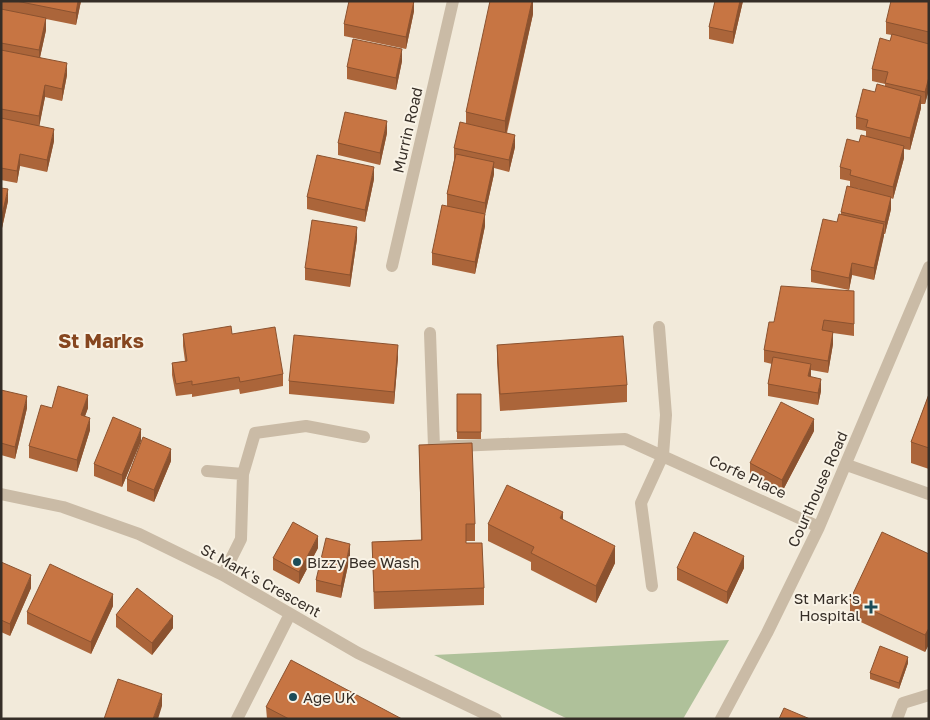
<svg xmlns="http://www.w3.org/2000/svg" width="930" height="720" font-family="'Golos Text',sans-serif">
<style>
.green{fill:#afc19a}
.lines{fill:none;stroke-linecap:round;stroke-linejoin:round}
.minor{stroke:#cabba6;stroke-width:12}
.wall{fill:#ab653a}
.shaded-wall{fill:#8b522f}
.building{fill:#c77543;stroke:#8b522f}
.poi-dot{fill:#1c4c58;stroke:#f9f3e6;stroke-width:2}
.labels{text-anchor:middle;dominant-baseline:central;stroke-width:4;stroke-linejoin:round;paint-order:stroke}
.street-label{font-size:15px;fill:#362e27;stroke:#f9f3e6}
.poi-label{font-size:15px;fill:#362e27;stroke:#f9f3e6;text-anchor:start}
.district-label{font-size:20px;font-weight:bold;fill:#86461f;stroke:#f9f3e6}
</style>
<rect width="100%" height="100%" fill="#f2eada"/>
<path class="green" d="M729 640 683 719H568L434 655Z"/>
<g class="lines">
<path class="minor" d="M392 266 453 1
M430 333 434 447 625 439 819 527
M847 465 929 494
M207 471 243 474
M1 494 63 507 139 534 223 575 358 653 496 719
M223 575 241 539 243 474 255 433 306 426 364 437
M652 586 641 503 663 455 666 415 659 327
M237 719 290 614
M721 719 767 633 819 527 929 267
M897 719 903 703 929 695"/>
</g>
<path class="wall" d="M1 1H81L76 25 46 19V30L40 57 67 75 62 101 45 97 39 126 54 141 47 172 20 166 17 183 1 180Z
M414 1V11L406 49 344 36V24Z
M533 1V14L507 133 515 147 509 172 494 168V174L485 214V226L475 274 432 265V253L447 206V194L454 160V148L466 124V112Z
M715 1H743L733 44 709 39V27Z
M929 1V89L925 104H921V108L910 150 904 149V158L893 199 891 198V209L885 234H884L874 280 852 275 849 290 811 282V270L837 222 841 214V212L860 189 850 187V181L840 179V167L859 142 866 136V131L856 129V117L875 92 885 86V84L872 81V69L890 41 892 35 886 34V22Z
M402 61 396 90 347 79V67Z
M387 133 380 165 338 155V143Z
M374 179 365 222 307 209V197Z
M1 188 8 201 2 228 1 227Z
M357 239 350 287 305 280V268Z
M854 291V336L833 333V344L828 373 811 370 810 377 821 391 818 405 768 396V384L772 364 764 362V350L774 322Z
M183 334H232L283 374V386L240 394 239 389 192 397V394L176 396 172 375V363L185 361 183 346Z
M497 345 627 385V402L500 411 497 362Z
M398 357 394 404 289 394V381Z
M1 390 27 408 15 459 1 455Z
M457 394H481V439H457Z
M929 394V469L911 463V442Z
M52 408H88L85 416 90 430 77 472 29 458V446Z
M814 431 782 492 750 475V463Z
M141 441 122 487 94 476V464Z
M419 445 475 524V541H466V543L484 588V605L374 609 372 542 421 540Z
M171 461 154 502 127 491V479Z
M563 520 615 563 596 603 531 570V562L488 541V524Z
M318 548 299 584 273 570V558Z
M929 554V644L925 652 850 617V600Z
M350 556 341 598 316 592V580Z
M1 562 31 588 10 636 1 632Z
M677 568H744L727 604 677 580Z
M113 606 91 654 27 624V612Z
M116 615 173 628 152 655 116 627Z
M908 663 899 689 870 679V673Z
M266 707 402 719H267Z"/>
<path class="shaded-wall" d="M78 1H81L76 25V13Z
M414 1V11L406 49V37Z
M532 1H533V14L505 138V121Z
M740 1H743L733 44V32Z
M46 18V30L39 62V50Z
M402 49V61L396 90V78Z
M67 63V75L62 101V89Z
M929 77V89L925 104V92Z
M45 85V97L39 128V116Z
M921 96V108L910 150V138Z
M387 121V133L380 165V153Z
M54 129V141L47 172V160Z
M515 135V147L509 172V160Z
M904 146V158L893 199V187Z
M20 154V166L17 183V171Z
M494 162V174L485 215V203Z
M374 167V179L365 222V210Z
M8 189V201L2 228V215Z
M891 197V209L885 234V222Z
M485 214V226L475 274V262Z
M884 224V236L874 280V268Z
M357 227V239L350 287V275Z
M852 263V275L849 290V278Z
M833 332V344L828 373V361Z
M398 345V357L394 404V392Z
M811 364V376L808 388V376Z
M821 379V391L818 405V393Z
M88 395V408L81 427V415Z
M27 396V408L15 459V447Z
M90 418V430L77 472V460Z
M814 419V431L782 492V480Z
M141 429V441L122 487V475Z
M171 449V461L154 502V490Z
M563 512V529L560 518Z
M318 536V548L299 584V572Z
M350 544V556L341 598V586Z
M615 546V563L596 603V586Z
M744 556V568L727 604V592Z
M31 575V588L10 636V624Z
M113 594V606L91 654V642Z
M173 616V628L152 655V643Z
M929 628V644L925 652V635Z
M908 657V663L899 689V683Z
M162 694V706L158 719H153Z"/>
<path class="building" d="M16 1H78L76 13Z
M349 1H414L406 37 344 24Z
M490 1H532L505 121 466 112Z
M715 1H740L733 32 709 27Z
M891 1H929V32L886 22Z
M1 9 46 18 39 50 1 43Z
M892 34 929 44V77L925 92 885 83 888 72 872 69 880 38 890 41Z
M353 39 402 49 396 78 347 67Z
M1 50 67 63 62 89 45 85 39 116 1 109Z
M877 84 921 96 910 138 866 127 868 120 856 117 863 89 875 92Z
M345 112 387 121 380 153 338 143Z
M1 118 54 129 47 160 20 154 17 171 1 168Z
M460 122 515 135 509 160 454 148Z
M861 135 904 146 893 187 850 175 851 170 840 167 847 139 859 142Z
M456 154 494 162 485 203 447 194Z
M317 155 374 167 365 210 307 197Z
M847 186 891 197 885 222 841 212Z
M1 188 8 189 2 215H1Z
M442 205 485 214 475 262 432 253Z
M839 214 884 224 874 268 852 263 849 278 811 270 823 219 837 222Z
M312 220 357 227 350 275 305 268Z
M781 286 854 291V324L824 320 822 330 833 332 828 361 764 350 769 322H774Z
M231 326 232 334 275 327 283 374 240 382 239 377 192 385V381L176 384 172 363 187 361 183 334Z
M294 335 398 345 394 392 289 381Z
M623 336 627 385 500 394 497 345Z
M773 357 811 364 808 376 821 379 818 393 768 384Z
M58 386 88 395 81 415 90 418 77 460 29 446 41 405 52 408Z
M1 390 27 396 15 447 1 443Z
M457 394H481V432H457Z
M929 394V448L911 442Z
M781 402 814 419 782 480 750 463Z
M113 417 141 429 122 475 94 464Z
M143 437 171 449 154 490 127 479Z
M472 443 475 524H466V543H482L484 588 374 592 372 542 422 540 419 445Z
M507 485 563 512 560 518 615 546 596 586 531 553 534 547 488 524Z
M293 522 318 536 299 572 273 558Z
M694 532 744 556 727 592 677 568Z
M882 532 929 554V628L925 635 850 600Z
M326 538 350 544 341 586 316 580Z
M1 562 31 575 10 624 1 620Z
M50 564 113 594 91 642 27 612Z
M137 588 173 616 152 643 116 615Z
M880 646 908 657 899 683 870 673Z
M291 660 402 719H289L266 707Z
M118 679 162 694 153 719H104Z
M784 708 810 719H779Z"/>
<g class="poi-dot">
<circle cx="297" cy="562" r="5"/>
<path d="M868.5 599.5h5v5h5v5h-5v5h-5v-5h-5v-5h5z"/>
<circle cx="293" cy="697" r="5"/>
</g>
<g class="labels">
<g class="street-label">
<text transform="translate(407 130) rotate(-77)">Murrin Road</text>
<text transform="translate(748 476) rotate(25)">Corfe Place</text>
<text transform="translate(817 489) rotate(-66)">Courthouse Road</text>
<text transform="translate(261 580) rotate(29)">St Mark's Crescent</text>
</g>
<g class="poi-label">
<text x="307" y="562">Bizzy Bee Wash</text>
<text x="860" y="598" text-anchor="end">St Mark's<tspan x="860" dy="17">Hospital</tspan></text>
<text x="303" y="697">Age UK</text>
</g>
<g class="district-label">
<text x="101" y="340">St Marks</text>
</g>
</g>
<rect width="930" height="720" fill="none" stroke="#362e27" stroke-width="5"/>
</svg>
